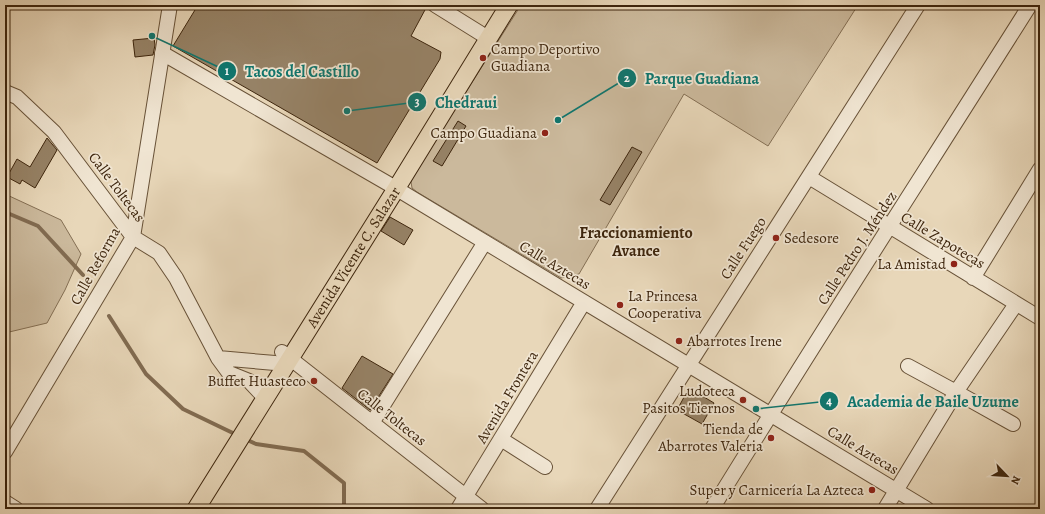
<svg xmlns="http://www.w3.org/2000/svg" width="1045" height="514" font-family="Alegreya,serif">
<style>
.green{fill:#cbb99c;stroke:#846f54}
.lines{fill:none;stroke-linecap:round;stroke-linejoin:round}
.stream{stroke:#816b51;stroke-width:4}
.building{fill:#968266;stroke:#3d250d}
.minor-casing{stroke:#685238;stroke-width:16}
.major-casing{stroke:#3d250d;stroke-width:19}
.minor{stroke:#f0e5d2;stroke-width:14}
.major{stroke:#e8d7b9;stroke-width:17}
.poi-dot{fill:#8f2418;stroke:#f0e5d2;stroke-width:1.5}
.labels{text-anchor:middle;dominant-baseline:central;stroke-width:3.5;stroke-linejoin:round;paint-order:stroke}
.poi-label{font-size:15px;fill:#3d250d;stroke:#f0e5d2;text-anchor:end}
.street-label{font-size:15px;fill:#3d250d;stroke:#f0e5d2}
.neighbourhood-label{font-size:16px;font-weight:bold;fill:#3d250d;stroke:#f0e5d2}
.leader{fill:none;stroke:#0f766e;stroke-width:1.5}
.callout-dot{fill:#0f766e;stroke:#f0e5d2;stroke-width:1.5}
.mark-label{font-size:12px;text-anchor:middle;font-weight:bold;fill:#fff}
.callout-label{font-size:16px;text-anchor:middle;font-weight:bold;fill:#0f766e;stroke:#f0e5d2;stroke-width:3.5;stroke-linejoin:round;paint-order:stroke}
</style>
<rect width="100%" height="100%" fill="#e8d7b9"/>
<filter id="stains"><feTurbulence type="fractalNoise" baseFrequency=".005" numOctaves="4"/><feColorMatrix values="0 0 0 0 .2 0 0 0 0 .09 0 0 0 0 .02 0 0 0 .5 -.17"/></filter>
<radialGradient id="worn" r=".72"><stop offset=".6" stop-color="#630" stop-opacity="0"/><stop offset="1" stop-color="#630" stop-opacity=".3"/></radialGradient>
<path class="green" d="M521 5H858L768 146 684 94 579 274 561 278 417 192 412 188 411 182 412 177Z
M5 194 61 220 81 254 65 290 47 323 5 333Z"/>
<g class="lines">
<path class="stream" d="M5 212 38 226 83 275
M109 316 146 374 183 409 237 435
M245 439 256 444 304 451 344 483V509"/>
</g>
<path class="building" d="M198 5H421L426 8 411 36 441 52 440 59 377 163 173 46Z
M154 38 155 45 153 55 135 57 133 40Z
M458 121 466 126 442 166 433 161Z
M47 138 57 150 35 188 22 180 20 184 7 177 17 159 30 167Z
M632 147 642 152 610 205 600 200Z
M390 217 413 230 404 245 381 231Z
M362 356 393 374 370 410 342 388Z
M689 388 714 403 702 424 677 410Z"/>
<g class="lines">
<defs>
<path id="minor" d="M435 5 488 38
M162 53 387 183 927 509
M5 92 17 97 54 132 133 237 159 253 176 278 218 358 229 373 249 381 265 398
M809 177 1040 318
M973 278 1040 169
M282 352 482 509
M218 358 275 363
M908 366 956 392 1013 424
M372 423 485 242
M501 439 545 467
M5 452 133 237 170 5
M5 502 16 509
M458 509 584 302
M597 509C703 340 812 173 918 5
M712 509C816 340 924 173 1030 5
M885 509 956 392 1016 304"/>
<g id="major">
<path id="s1" d="M196 509 396 189 509 5"/>
</g>
</defs>
<use href="#minor" class="minor-casing"/>
<use href="#major" class="major-casing"/>
<use href="#minor" class="minor"/>
<use href="#major" class="major"/>
</g>
<g class="poi-dot">
<circle cx="483" cy="58" r="4"/>
<circle cx="545" cy="133" r="4"/>
<circle cx="776" cy="238" r="4"/>
<circle cx="954" cy="264" r="4"/>
<circle cx="620" cy="305" r="4"/>
<circle cx="679" cy="341" r="4"/>
<circle cx="314" cy="381" r="4"/>
<circle cx="743" cy="400" r="4"/>
<circle cx="771" cy="438" r="4"/>
<circle cx="872" cy="490" r="4"/>
</g>
<g class="labels">
<g class="poi-label">
<text x="491" y="49" text-anchor="start">Campo Deportivo<tspan x="491" dy="17">Guadiana</tspan></text>
<text x="537" y="133">Campo Guadiana</text>
<text x="784" y="238" text-anchor="start">Sedesore</text>
<text x="946" y="264">La Amistad</text>
<text x="628" y="296" text-anchor="start">La Princesa<tspan x="628" dy="17">Cooperativa</tspan></text>
<text x="687" y="341" text-anchor="start">Abarrotes Irene</text>
<text x="306" y="381">Buffet Huasteco</text>
<text x="735" y="391">Ludoteca<tspan x="735" dy="17">Pasitos Tiernos</tspan></text>
<text x="763" y="429">Tienda de<tspan x="763" dy="17">Abarrotes Valeria</tspan></text>
<text x="864" y="490">Super y Carnicería La Azteca</text>
</g>
<g class="street-label">
<text transform="translate(117 187) rotate(53)">Calle Toltecas</text>
<text transform="translate(943 240) rotate(31)">Calle Zapotecas</text>
<text transform="translate(743 248) rotate(-57)">Calle Fuego</text>
<text transform="translate(857 248) rotate(-57)">Calle Pedro J. Méndez</text>
<text stroke="none"><textPath href="#s1" startOffset="297">Avenida Vicente C. Salazar</textPath></text>
<text transform="translate(555 265) rotate(31)">Calle Aztecas</text>
<text transform="translate(95 266) rotate(-61)">Calle Reforma</text>
<text transform="translate(507 397) rotate(-59)">Avenida Frontera</text>
<text transform="translate(392 417) rotate(38)">Calle Toltecas</text>
<text transform="translate(863 450) rotate(31)">Calle Aztecas</text>
</g>
<g class="neighbourhood-label">
<text x="636" y="233">Fraccionamiento<tspan x="636" dy="18">Avance</tspan></text>
</g>
</g>
<path class="leader" d="M152 36L227 71M558 120L627 78M347 111L417 102M756 409L829 401"/>
<g class="callout-dot">
<circle cx="152" cy="36" r="4"/>
<circle cx="558" cy="120" r="4"/>
<circle cx="347" cy="111" r="4"/>
<circle cx="756" cy="409" r="4"/>
<circle cx="227" cy="71" r="10"/>
<circle cx="627" cy="78" r="10"/>
<circle cx="417" cy="102" r="10"/>
<circle cx="829" cy="401" r="10"/>
</g>
<g class="mark-label">
<text x="227" y="75">1</text>
<text x="627" y="82">2</text>
<text x="417" y="106">3</text>
<text x="829" y="405">4</text>
</g>
<g class="callout-label">
<text x="302" y="77">Tacos del Castillo</text>
<text x="702" y="84">Parque Guadiana</text>
<text x="466" y="108">Chedraui</text>
<text x="933" y="407">Academia de Baile Uzume</text>
</g>
<rect width="1045" height="514" fill="none" stroke="#e8d7b9" stroke-width="20"/>
<rect x="6" y="6" width="1033" height="502" fill="none" stroke="#3d250d" stroke-width="2"/>
<rect x="10" y="10" width="1025" height="494" fill="none" stroke="#3d250d"/>
<g transform="translate(1007 476) rotate(115)" stroke="#f0e5d2" stroke-width="3" paint-order="stroke">
<path d="M0-3L7 15L0 10L-7 15Z" fill="#3d250d"/>
<text y="-6" font-size="11" font-weight="bold" text-anchor="middle" fill="#3d250d">N</text>
</g>
<rect width="100%" height="100%" filter="url(#stains)"/>
<rect width="100%" height="100%" fill="url(#worn)"/>
</svg>
